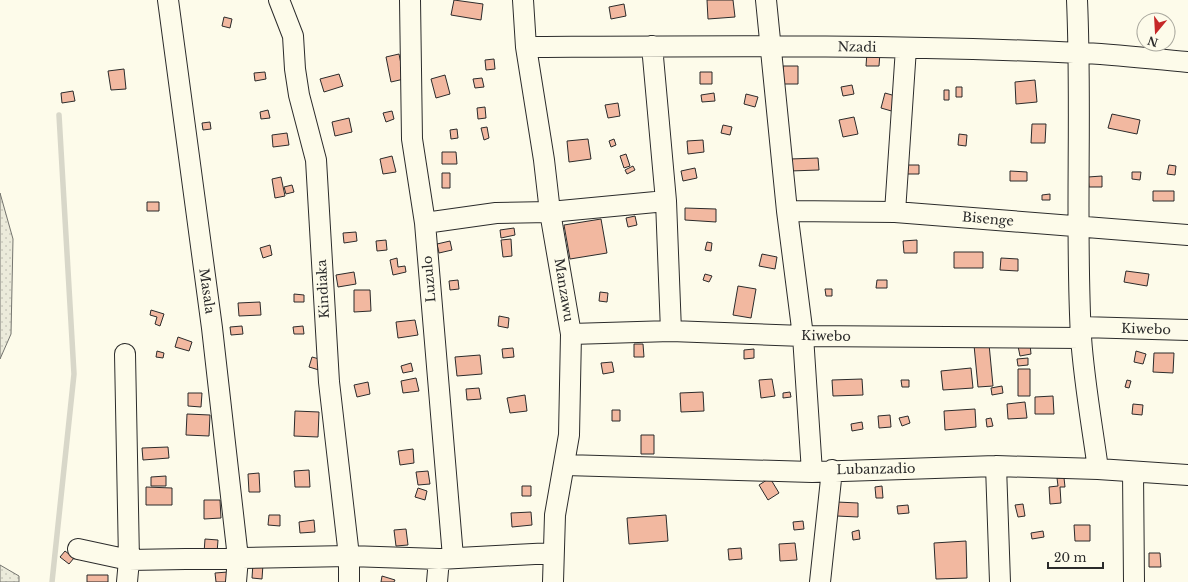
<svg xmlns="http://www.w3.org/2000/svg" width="1188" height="582" font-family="'Libre Baskerville',serif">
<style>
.grass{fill:url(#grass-dots);stroke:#74746e}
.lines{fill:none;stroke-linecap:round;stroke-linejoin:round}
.stream{stroke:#d8d7c9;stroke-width:5.5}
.building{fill:#f2b8a0;stroke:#2b2b2b}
.minor-casing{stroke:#2b2b2b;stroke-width:22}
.minor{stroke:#fdfbea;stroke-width:20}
.labels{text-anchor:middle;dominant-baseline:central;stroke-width:3;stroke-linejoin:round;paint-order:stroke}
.street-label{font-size:13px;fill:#2b2b2b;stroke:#fdfbea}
</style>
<defs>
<pattern id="grass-dots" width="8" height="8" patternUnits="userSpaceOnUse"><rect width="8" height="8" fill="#ecebdb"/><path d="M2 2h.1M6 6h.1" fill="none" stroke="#cbcabc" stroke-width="1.8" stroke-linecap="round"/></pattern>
</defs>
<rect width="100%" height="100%" fill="#fdfbea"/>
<path class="grass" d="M0 193 13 239 11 334 0 359Z
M0 565 19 576V582H0Z"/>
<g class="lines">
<path class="stream" d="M52 582 74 374 59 115"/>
</g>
<path class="building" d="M454 0 483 4 481 20 451 15Z
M707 0H733L735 17 708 19Z
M624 4 626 16 611 19 609 7Z
M224 17 232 19 230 28 222 26Z
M867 52 880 53 879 66H866Z
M399 54 404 79 391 82 386 57Z
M494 59 495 69 486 70 485 60Z
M783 66H798V84H783Z
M124 69 126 89 111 90 108 71Z
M265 72 266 79 255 81 254 73Z
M700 72H712V84H700Z
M339 74 343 86 324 92 320 79Z
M445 75 450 94 436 98 431 79Z
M482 78 484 87 475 88 473 79Z
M1035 80 1037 102 1016 104 1015 82Z
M852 85 854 94 843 96 841 87Z
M956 87H962V97H956Z
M944 90H949V100H944Z
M73 91 75 101 62 103 61 93Z
M714 93 715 101 702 102 701 95Z
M885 93 899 97 895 112 881 108Z
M746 94 758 97 755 107 744 104Z
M618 103 620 116 608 118 605 105Z
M485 107 486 118 478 119 477 108Z
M268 110 270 118 261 119 260 112Z
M392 111 394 119 386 122 383 113Z
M1112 114 1140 120 1137 134 1108 128Z
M854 117 858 134 843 137 839 120Z
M349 118 352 132 335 136 332 122Z
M210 122 211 129 203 130 202 123Z
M1032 124H1046L1045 143H1031Z
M723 125 732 127 730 135 721 133Z
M487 127 489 138 484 140 481 128Z
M457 129 458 138 451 139 450 130Z
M287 133 289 145 273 147 272 135Z
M959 134 967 135 966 146 958 145Z
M588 139 591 159 569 162 567 141Z
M614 139 616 145 611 147 609 141Z
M703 140 704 152 688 154 687 141Z
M442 152H456L457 164H442Z
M626 154 630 166 624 168 620 156Z
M392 156 396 172 383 174 380 159Z
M818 158 819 170 790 171V159Z
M902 165H919V174H902Z
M1169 165 1176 166 1175 175 1167 174Z
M633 166 635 170 627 174 625 170Z
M695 168 697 178 683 181 681 171Z
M1010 171 1027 172V181H1010Z
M1132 172H1141L1140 180 1132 179Z
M442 173H450V188H442Z
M1102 176V187H1089L1088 177Z
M281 177 285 196 275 198 272 179Z
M292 185 294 192 286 194 284 187Z
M1153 191H1174V201H1153Z
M1050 194V200H1042V195Z
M147 202H159V211H147Z
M685 208 716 209V222L685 220Z
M635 216 637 225 628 227 626 218Z
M601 219 607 253 570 259 564 225Z
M514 228 515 235 501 238 500 230Z
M356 232 357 241 344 243 343 233Z
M511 239 512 256 503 257 501 240Z
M386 240 387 250 377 251 376 241Z
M917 240V253H904L903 241Z
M450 241 452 250 439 253 437 244Z
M707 242 712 243 711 251 705 250Z
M270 245 272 255 263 258 260 248Z
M954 252H983V268H954Z
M762 254 777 257 775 269 759 266Z
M397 258 398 267 405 266 406 272 393 275 390 260Z
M1001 258 1018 259V271L1000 270Z
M1126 271 1149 274 1147 286 1124 282Z
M354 272 356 284 338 287 336 275Z
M705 274 712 276 709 282 703 280Z
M458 280 459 289 450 290 449 281Z
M877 280H887V288H876Z
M738 286 756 289 751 318 733 315Z
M825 289H832V296H826Z
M354 290H370L371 311 354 312Z
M600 292 608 293 607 302 599 301Z
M294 294 304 295V302H294Z
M260 302 261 315 239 316 238 303Z
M151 310 164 314 160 326 155 324 157 317 150 315Z
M499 316 509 318 508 328 498 326Z
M415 320 418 335 398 338 396 322Z
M242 326 243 334 231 335 230 327Z
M303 326 304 334H294L293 327Z
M178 337 192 342 189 351 175 347Z
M634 344H643L644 357H634Z
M989 344 993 386 978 387 974 345Z
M1030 344 1031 354 1020 356 1018 346Z
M513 348 514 357 503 358 502 349Z
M754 349V358L744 359V350Z
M157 351 164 353 163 358 156 357Z
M1136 351 1146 354 1143 364 1134 362Z
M1154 353H1174L1173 373 1153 372Z
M480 355 482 374 457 376 455 357Z
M312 357 323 360 319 370 309 367Z
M1028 358V365L1018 366 1017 359Z
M612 362 614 372 603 374 601 363Z
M411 363 413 371 403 373 401 366Z
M971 368 973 388 943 390 941 371Z
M1018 369H1030V396H1018Z
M416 378 419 391 403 393 401 381Z
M772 379 775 396 761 398 759 380Z
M862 379 863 395 833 396 832 380Z
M901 380H909V387H902Z
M1127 380 1131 381 1129 388 1125 387Z
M368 382 370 394 357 397 354 385Z
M1002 386 1003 393 992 395 991 388Z
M479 388 481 399 467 400 466 389Z
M703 392 704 411 681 412 680 393Z
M790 392 791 397 783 398V393Z
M188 393H202L201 407 188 406Z
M525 395 527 411 510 413 507 398Z
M1053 396 1054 414H1035V397Z
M1025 402 1027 418 1008 419 1007 404Z
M1133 404 1143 405 1142 415 1132 414Z
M975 409 976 427 945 430 944 411Z
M612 410H620V421H612Z
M295 411 319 412 318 437 294 436Z
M187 414 210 415 209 436 186 435Z
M890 415 891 427 879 428 878 416Z
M908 416 910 423 902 426 899 418Z
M991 418 993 426 987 427 986 419Z
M862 422 863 429 852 431 851 424Z
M641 435H654V454H641Z
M168 447 169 458 143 460 142 448Z
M413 449 414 463 400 465 398 451Z
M309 470 310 487H295L294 471Z
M428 471 430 484 418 485 416 472Z
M259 473 260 492H249L248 474Z
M166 476V486H151V477Z
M770 478 779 493 768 500 759 485Z
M1057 478H1064L1065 487H1060L1061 503 1050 504 1049 487 1058 486Z
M522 486H531V496H522Z
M882 486 883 498H876L875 487Z
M146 487 172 488V505H146Z
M418 488 427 491 425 500 415 497Z
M204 500H220L221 518 204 519Z
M837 502 858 503V517L837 516Z
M1023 504 1025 516 1018 517 1015 505Z
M908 505 909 513 898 514 897 506Z
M531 512 532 525 512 527 511 513Z
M269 515H280V526L268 525Z
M666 515 668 541 629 544 627 518Z
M314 520 315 532 300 533 299 522Z
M803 521 804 529 794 530 793 522Z
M1074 525H1090V541H1075Z
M406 529 408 545 396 546 394 530Z
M859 530 860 539 853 540 852 532Z
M1043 531 1044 537 1032 539 1031 533Z
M205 539 218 540 217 553H204Z
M966 541 967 578 936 579 934 543Z
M795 543 797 560 780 561 779 544Z
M741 548 742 559 729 560 728 549Z
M65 551 74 558 69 564 60 557Z
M1149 553H1160L1161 567H1149Z
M253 563 263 564 262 579 252 578Z
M228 572 229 582H216L215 573Z
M87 575H108V582H87Z
M382 576 395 580 394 582H381Z"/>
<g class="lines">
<defs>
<path id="minor" d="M168 0 212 328 238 558 236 582
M279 0 293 36 295 69 299 95 316 160 329 382 349 556V582
M410 0 412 139 425 223 453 557
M523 0 526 47 544 160 550 212 571 334 569 435 555 515 553 582
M766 0 787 211 803 336 812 472
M1077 0C1082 112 1075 225 1081 337 1084 381 1092 425 1098 469
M652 46 666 201 671 331
M526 47C710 46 895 44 1079 53 1115 54 1152 59 1188 62
M787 211 895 212 1188 235
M895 212 906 48
M425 223 496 213 550 212 666 201
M1081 327 1188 330
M571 334 671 331 803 336 1081 338
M125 354 129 560 127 582
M565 465 812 472 996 466 1098 469 1188 475
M996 466 1000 582
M1133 472 1134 582
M78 549 129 560 349 556 439 559 553 553
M437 582 439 559
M820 582 832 470"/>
</defs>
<use href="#minor" class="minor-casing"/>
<use href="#minor" class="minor"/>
</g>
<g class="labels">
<g class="street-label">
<text transform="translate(857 47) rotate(1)">Nzadi</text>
<text transform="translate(988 219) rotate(5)">Bisenge</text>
<text transform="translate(429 279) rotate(-95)">Luzulo</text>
<text transform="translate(323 289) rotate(-93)">Kindiaka</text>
<text transform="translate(564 290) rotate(81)">Manzawu</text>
<text transform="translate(207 291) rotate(82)">Masala</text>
<text transform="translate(1146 329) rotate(2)">Kiwebo</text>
<text transform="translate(826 336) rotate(1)">Kiwebo</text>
<text transform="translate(876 469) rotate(-1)">Lubanzadio</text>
</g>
</g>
<g transform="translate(1156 32) rotate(198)"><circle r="19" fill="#fdfbea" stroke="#a9a89e"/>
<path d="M0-3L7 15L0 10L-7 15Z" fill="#c62828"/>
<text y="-6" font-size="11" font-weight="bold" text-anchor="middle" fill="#2b2b2b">N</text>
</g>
<path d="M1048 562v6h55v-6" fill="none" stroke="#2b2b2b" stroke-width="2"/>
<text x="1054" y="562" font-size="12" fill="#2b2b2b" stroke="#fdfbea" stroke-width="3" paint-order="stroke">20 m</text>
</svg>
